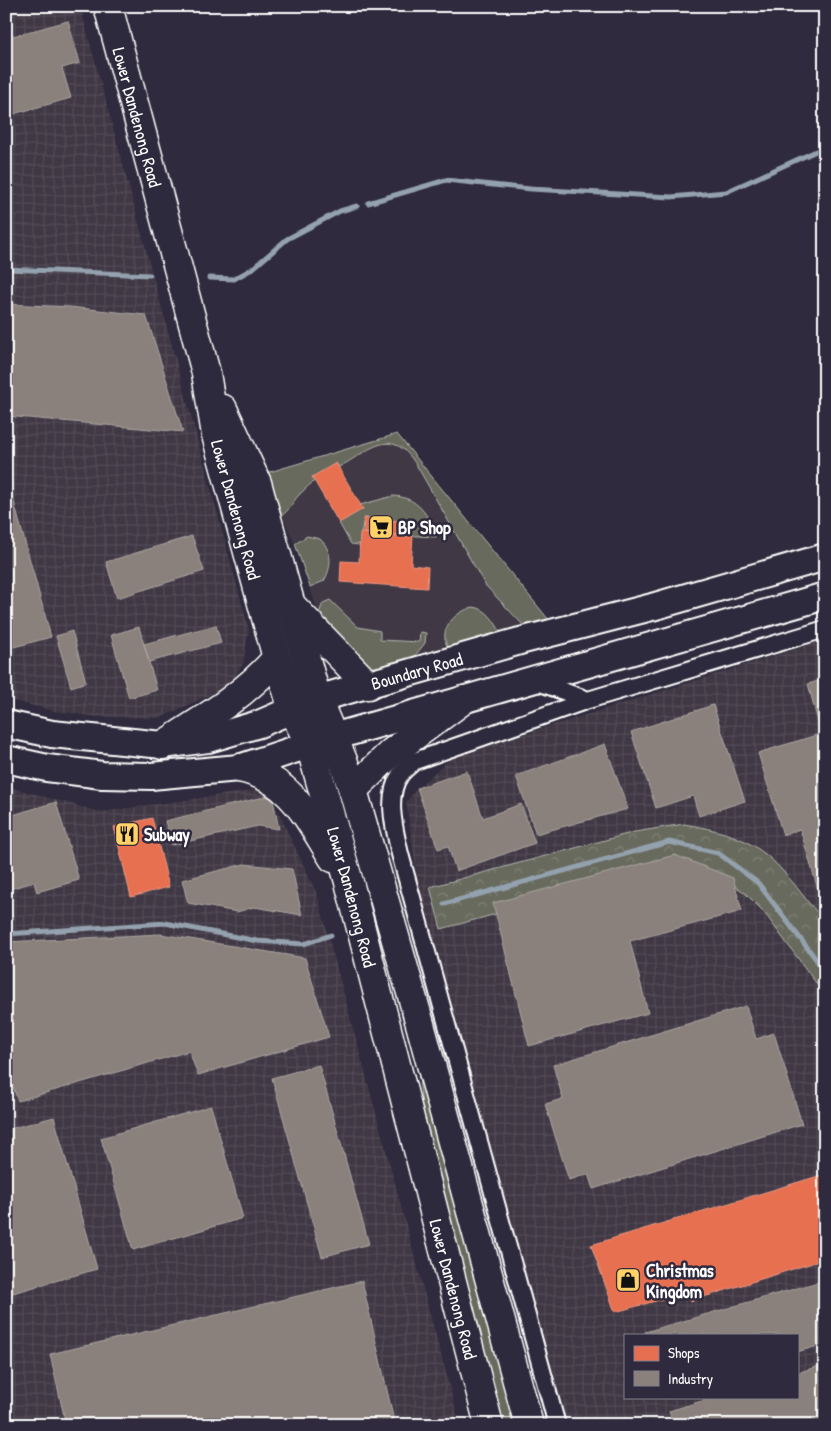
<svg xmlns="http://www.w3.org/2000/svg" width="831" height="1431" font-family="'Patrick Hand',sans-serif">
<style>
.built{fill:#403844}
.industrial{fill:url(#industrial-grid);fill-rule:evenodd}
.grass{fill:#676b5d;stroke:#b3b5ae}
.park{fill:url(#park-crowns);stroke:#b3b5ae}
.shops{fill:#e76f51;stroke:#ee9a85}
.industry{fill:#8a817c;stroke:#ada7a3}
.lines{fill:none;stroke-linecap:round;stroke-linejoin:round}
.stream{stroke:#94a1ae;stroke-width:5}
.street-casing{stroke:#fff;stroke-width:20}
.primary-casing{stroke:#fff;stroke-width:30}
.highway-casing{stroke:#fff;stroke-width:31}
.street{stroke:#2f2a3d;stroke-width:16}
.primary{stroke:#2f2a3d;stroke-width:26}
.highway{stroke:#2f2a3d;stroke-width:28}
.labels{text-anchor:middle;dominant-baseline:central;stroke-width:5;stroke-linejoin:round;paint-order:stroke}
.street-label{font-size:18px;fill:#fff;stroke:#2f2a3d}
.poi-label{font-size:18px;font-weight:bold;fill:#fff;stroke:#2f2a3d;text-anchor:start}
</style>
<defs>
<pattern id="industrial-grid" width="8" height="8" patternUnits="userSpaceOnUse" patternTransform="scale(1.25)"><rect width="8" height="8" fill="#403844"/><path d="M0 4h8M4 0v8" fill="none" stroke="#534c57"/></pattern>
<pattern id="park-crowns" width="20" height="18" patternUnits="userSpaceOnUse" patternTransform="scale(1.25)"><rect width="20" height="18" fill="#676b5d"/><path d="M2 6a3 3 0 1 1 6 0M12 15a3 3 0 1 1 6 0" fill="none" stroke="#7e8175"/></pattern>
</defs>
<rect width="100%" height="100%" fill="#2f2a3d"/>
<filter id="ink" filterUnits="userSpaceOnUse"><feTurbulence type="fractalNoise" baseFrequency=".02" numOctaves="2"/><feDisplacementMap in="SourceGraphic" scale="10" xChannelSelector="R" yChannelSelector="G"/><feConvolveMatrix kernelMatrix="1 2 1 2 8 2 1 2 1" color-interpolation-filters="sRGB"/></filter>
<g filter="url(#ink)">
<path class="built" d="M397 434 442 488 549 620 373 668 324 622 316 606 295 544 263 474Z"/>
<path class="industrial" d="M6 6H80L249 630 243 664 229 686 160 718 99 717 54 711 6 699Z
M825 640V1425H566L417 877 406 802 417 788 454 756ZM625 1335H797V1397H625Z
M6 786 100 812 264 789 275 805 317 894 460 1425H6Z"/>
<path class="grass" d="M397 434 549 620 525 627 485 585 417 466C391 424 371 450 339 467L336 463C324 474 310 483 299 495 292 502 290 510 281 516L263 474Z
M393 496C418 497 429 515 436 537L399 535V521L364 518 359 545 351 544 339 523 360 505Z
M307 536 320 539C333 551 332 567 324 581L310 587 295 544Z
M330 600 358 627 380 631V640L419 642 420 632 426 633 425 643C421 648 417 654 412 658 399 667 376 669 362 666L319 613 323 603Z
M473 607C487 608 495 622 501 633L448 648C437 628 456 612 473 607Z
M417 1061 524 1425H499L426 1143Z"/>
<path class="park" d="M684 824C748 835 766 847 805 898 810 905 823 917 825 926 828 948 825 973 825 995L763 911 744 892 722 878 644 874 441 929 430 887 635 832Z"/>
<path class="shops" d="M336 463 363 509 339 523 312 477Z
M364 518 399 521V535L363 533Z
M360 533 413 536 411 565 428 567 427 588 340 582 341 561 359 562Z
M152 818 169 887 131 897 114 827Z
M825 1174V1259L691 1301 689 1292 615 1312 591 1245Z"/>
<path class="industry" d="M68 21 80 63 62 68 71 98 6 116V38Z
M6 304 70 307 146 315 183 432 6 416Z
M6 473 51 637 14 647 6 619Z
M192 536 204 571 117 598 106 562Z
M216 625 221 643 149 662 144 644Z
M139 627 157 690 129 698 111 635Z
M72 631 86 682 71 687 56 636Z
M825 679V748L808 684Z
M713 705 745 801 699 816 693 796 656 808 631 732Z
M820 734 825 748V913L800 829 783 835 758 753Z
M605 744 628 809 536 834 516 776Z
M467 771 483 818 521 804 535 843 456 871 448 846 438 849 417 788Z
M272 795 279 829 258 826 172 845 165 821Z
M56 802 79 880 37 892 34 882 6 890V817Z
M675 855 733 878 742 911 630 941 648 1013 529 1046 493 903Z
M244 864 292 869 302 915 254 907 237 912 188 903 182 880Z
M160 934 305 958 329 1037 198 1075 189 1051 18 1101 6 1067V942Z
M746 1006 756 1039 774 1033 802 1124 593 1189 588 1174 569 1180 545 1104 563 1099 553 1065Z
M319 1065 369 1244 322 1257 272 1078Z
M211 1106 243 1218 133 1250 101 1138Z
M54 1117 97 1269 6 1295V1130Z
M825 1280V1344L797 1352V1335H646L645 1332Z
M362 1281 395 1425H66L50 1354Z
M825 1364V1425H673L669 1411 715 1397H797V1373Z"/>
<g class="lines">
<path class="stream" d="M368 203 446 180 531 189 671 197 726 192 825 147
M6 269 150 275
M209 278 234 279 252 269 287 239 340 211 357 206
M444 904 669 842 718 853 758 883 825 971
M6 934 165 923 257 941 304 944 331 935"/>
<defs>
<path id="street" d="M535 681 588 700
M557 1425 400 854C395 831 385 797 400 775 404 770 410 765 415 761L588 700 825 629"/>
<g id="primary">
<path id="s1" d="M6 724 52 734 163 745 208 739 259 724 317 699 520 641 652 607 825 557"/>
<path d="M6 759 47 768 102 775 151 776 239 768 333 737 825 596"/>
</g>
<g id="highway">
<path id="s2" d="M108 6 206 373 216 435 277 658 293 710 310 745 349 882 489 1425"/>
<path d="M223 409 257 483 317 699 344 763 353 790 420 1024 529 1425"/>
<path d="M293 607 368 685"/>
<path d="M163 745C204 719 245 695 277 658"/>
<path d="M239 768C291 778 307 817 333 858"/>
<path d="M353 790 391 753 463 700"/>
</g>
</defs>
<use href="#street" class="street-casing"/>
<use href="#primary" class="primary-casing"/>
<use href="#highway" class="highway-casing"/>
<use href="#street" class="street"/>
<use href="#primary" class="primary"/>
<use href="#highway" class="highway"/>
</g>
</g>
<defs>
<symbol id="supermarket-square" viewBox="-11 -11 22 22"><rect x="-9" y="-9" width="18" height="18" rx="4" fill="#ffd166" stroke="#2f2a3d"/><path d="M-6-5.5h2.5l.6 2H6L4.5 2H-2.5L-4.4-4H-6ZM-1.5 3.2a1.3 1.3 0 1 0 .1 0ZM3 3.2a1.3 1.3 0 1 0 .1 0Z" fill="#111"/></symbol>
<symbol id="restaurant-square" viewBox="-11 -11 22 22"><rect x="-9" y="-9" width="18" height="18" rx="4" fill="#ffd166" stroke="#2f2a3d"/><path d="M-5-6h1v4h1v-4h1v4h1v-4h1v5L-1.5 .5V6h-2V.5L-5-1ZM5-6V6H3V1.5H1.5Q1.5-4 5-6Z" fill="#111"/></symbol>
<symbol id="shop-square" viewBox="-11 -11 22 22"><rect x="-9" y="-9" width="18" height="18" rx="4" fill="#ffd166" stroke="#2f2a3d"/><path d="M-5-2.5h2.3a2.7 3.5 0 0 1 5.4 0H5L5.5 6h-11ZM-1.5-2.5h3a1.5 2.3 0 0 0-3 0Z" fill="#111"/></symbol>
</defs>
<g fill-rule="evenodd">
<use href="#supermarket-square" x="367" y="513" width="28" height="28"/>
<use href="#restaurant-square" x="113" y="820" width="28" height="28"/>
<use href="#shop-square" x="614" y="1266" width="28" height="28"/>
</g>
<g class="labels">
<g class="street-label">
<text stroke="none"><textPath href="#s2" startOffset="115">Lower Dandenong Road</textPath></text>
<text stroke="none"><textPath href="#s2" startOffset="520">Lower Dandenong Road</textPath></text>
<text stroke="none"><textPath href="#s1" startOffset="424">Boundary Road</textPath></text>
<text stroke="none"><textPath href="#s2" startOffset="925">Lower Dandenong Road</textPath></text>
<text stroke="none"><textPath href="#s2" startOffset="1330">Lower Dandenong Road</textPath></text>
</g>
<g class="poi-label">
<text x="398" y="527">BP Shop</text>
<text x="144" y="834">Subway</text>
<text x="646" y="1270">Christmas<tspan x="646" dy="21">Kingdom</tspan></text>
</g>
</g>
<rect width="831" height="1431" fill="none" stroke="#2f2a3d" stroke-width="25"/>
<rect x="12" y="12" width="806" height="1406" fill="none" stroke="#fff" stroke-width="2" filter="url(#ink)"/>
<rect x="624" y="1334" width="175" height="65" fill="#2f2a3d" stroke="#827f8b"/>
<rect x="634" y="1346" width="25" height="15" fill="#e76f51" stroke="#827f8b"/>
<text x="668" y="1358" font-size="15" fill="#ffffff">Shops</text>
<rect x="634" y="1371" width="25" height="15" fill="#8a817c" stroke="#827f8b"/>
<text x="668" y="1384" font-size="15" fill="#ffffff">Industry</text>
</svg>
